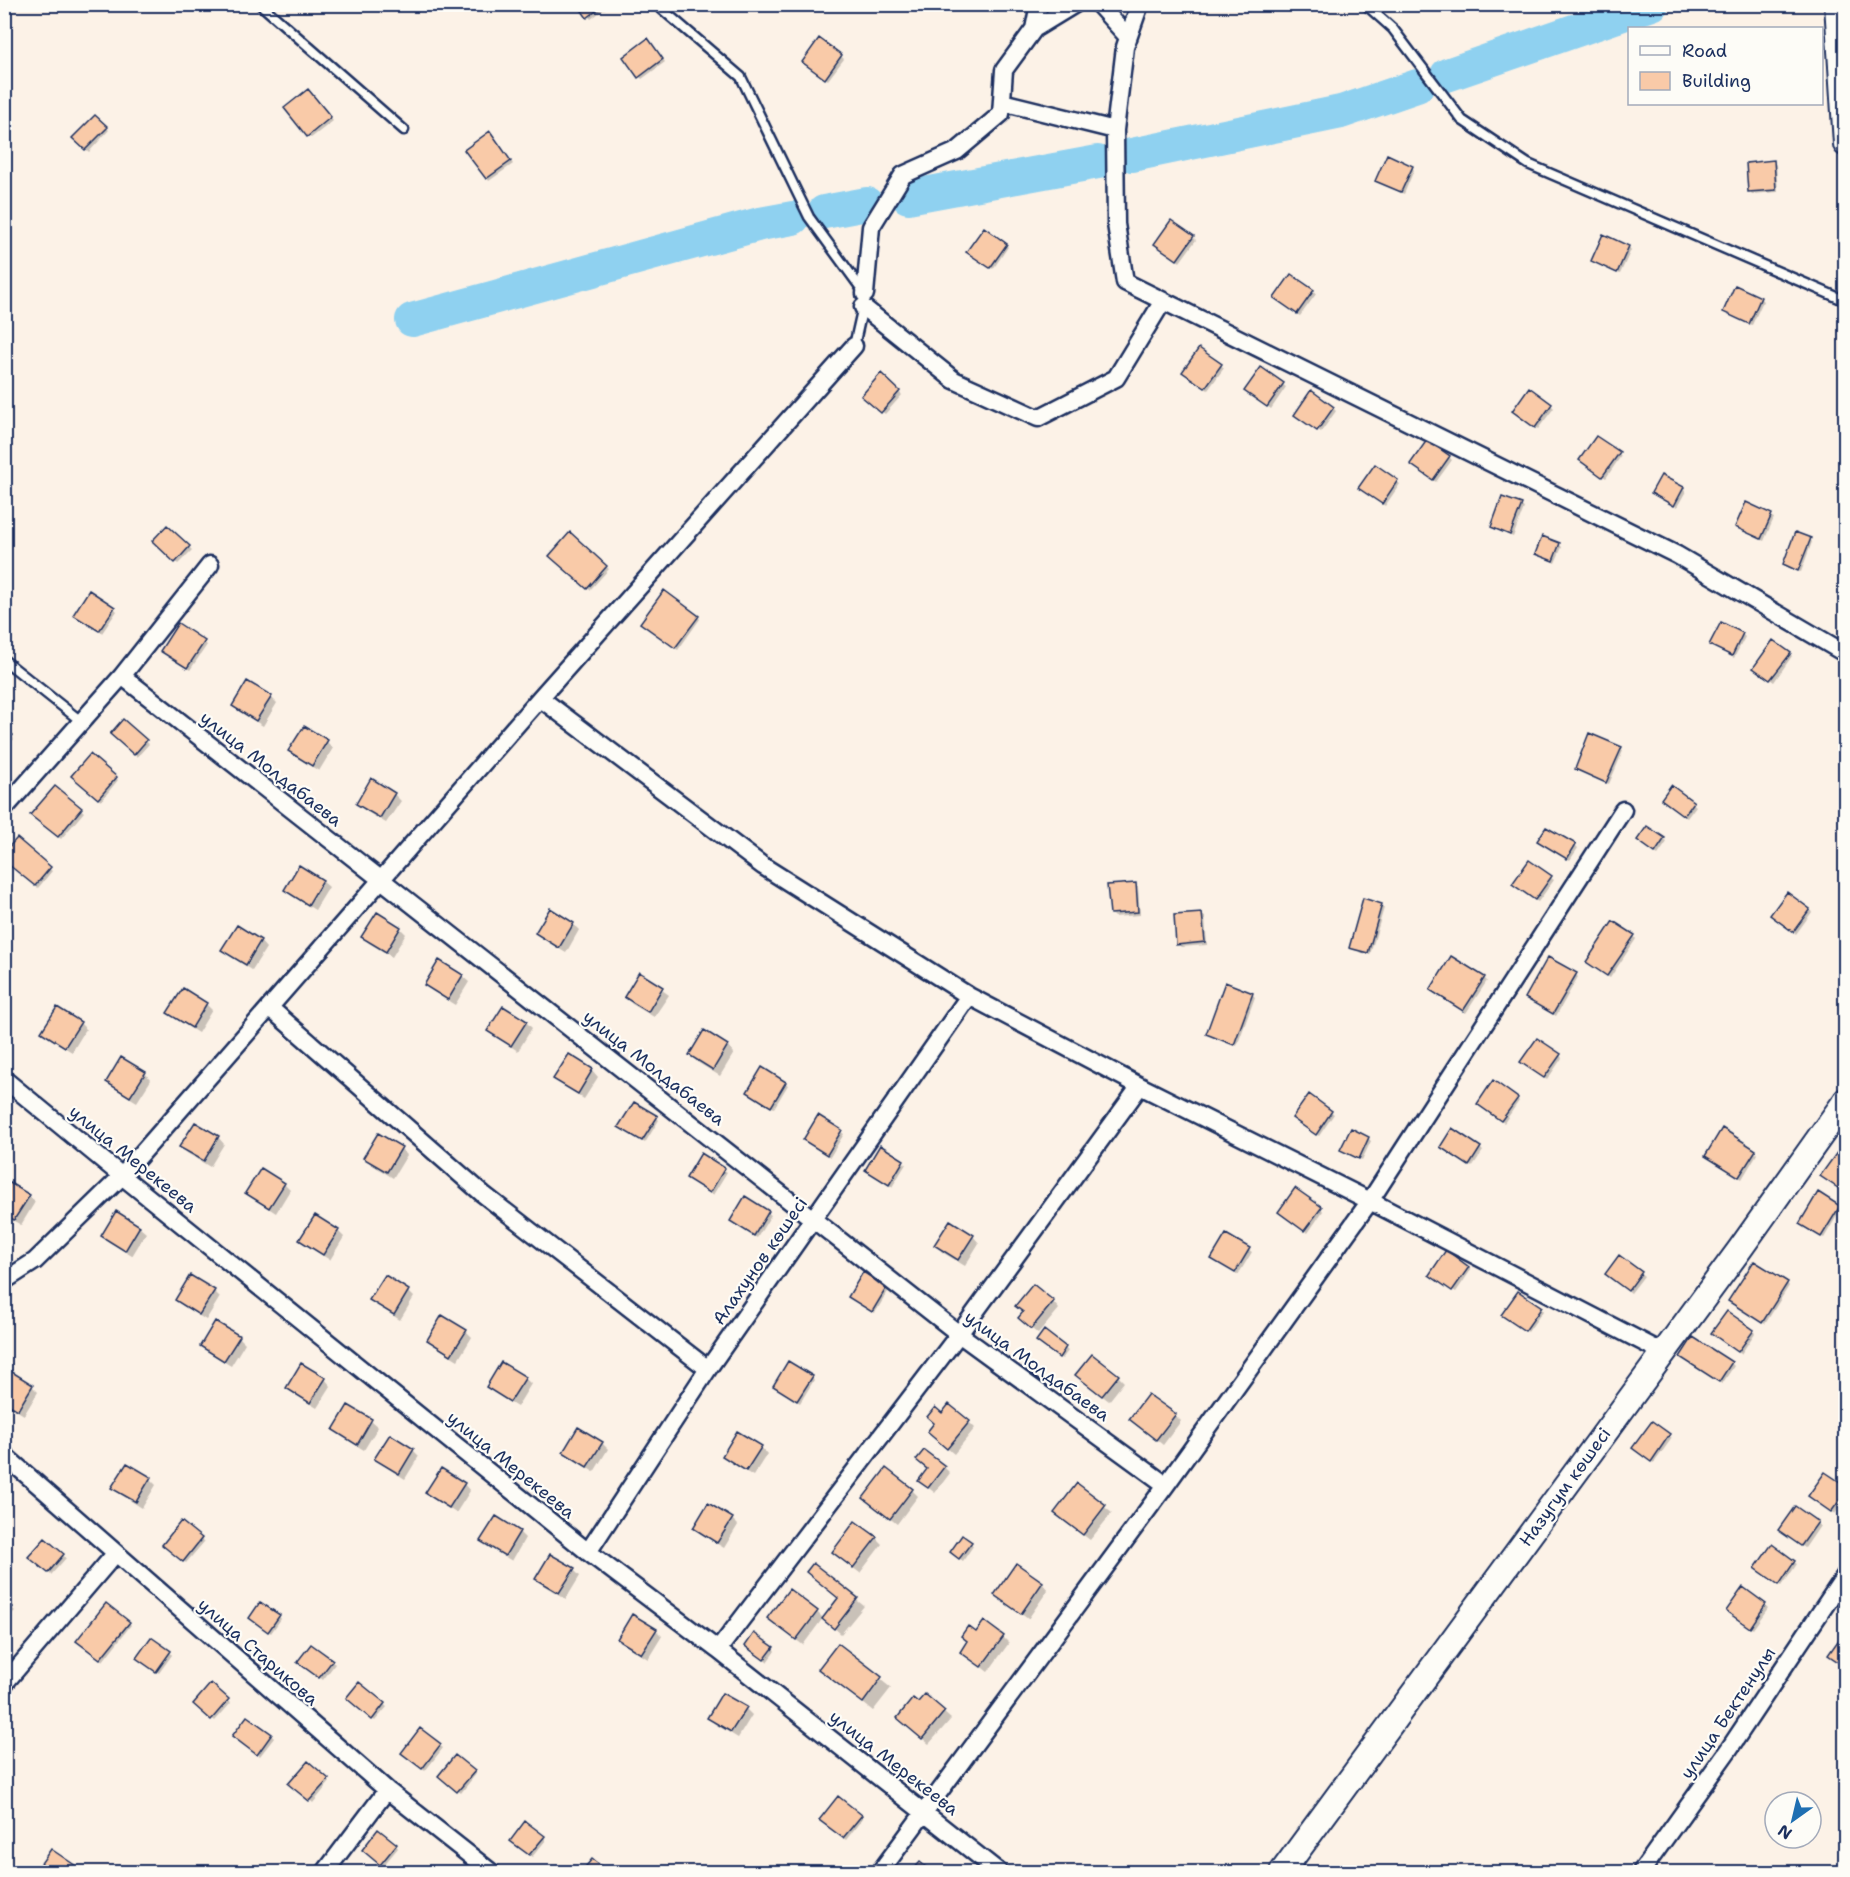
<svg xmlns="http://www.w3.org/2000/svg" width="1850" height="1877" font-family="'Shantell Sans',sans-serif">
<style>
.shadow{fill:#0003}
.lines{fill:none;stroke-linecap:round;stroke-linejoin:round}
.river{stroke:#8fd1f0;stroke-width:34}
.building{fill:#f9caa8;stroke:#1b2f5e;stroke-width:1.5}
.lane-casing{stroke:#1b2f5e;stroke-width:13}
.street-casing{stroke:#1b2f5e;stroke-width:21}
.secondary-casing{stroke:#1b2f5e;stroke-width:28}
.lane{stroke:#fdfcf7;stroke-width:8}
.street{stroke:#fdfcf7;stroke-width:16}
.secondary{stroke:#fdfcf7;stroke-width:24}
.labels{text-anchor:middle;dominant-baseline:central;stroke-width:4.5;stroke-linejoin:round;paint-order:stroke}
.street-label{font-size:18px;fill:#1b2f5e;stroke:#fdfcf7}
</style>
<rect width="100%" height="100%" fill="#fcf2e7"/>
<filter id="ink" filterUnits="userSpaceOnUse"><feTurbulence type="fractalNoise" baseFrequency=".0167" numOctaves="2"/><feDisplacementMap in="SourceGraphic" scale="12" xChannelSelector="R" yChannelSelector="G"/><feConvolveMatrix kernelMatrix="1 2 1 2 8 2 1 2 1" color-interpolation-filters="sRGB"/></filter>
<g filter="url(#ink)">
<path class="shadow" d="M579 4H611L591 19Z
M4 23 9 27 4 31Z
M651 43 665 62 642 79 640 77Z
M841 56 844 59 828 80 807 65Z
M310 93 333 121 311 138 308 136Z
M95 117 109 130 89 152 74 138Z
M493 136 513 164 489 181 487 178Z
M1774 162 1776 165 1778 192 1752 194 1750 191Z
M1412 167 1414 170 1404 194 1377 181Z
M1193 237 1196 240 1180 262 1158 246Z
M1006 245 1008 247 993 269 971 254Z
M1629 247 1631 250 1620 274 1593 261Z
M1291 276 1316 294 1300 316 1278 301Z
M1760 298 1763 301 1752 325 1725 312Z
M1221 365 1224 368 1208 390 1186 374Z
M1261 369 1286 387 1271 409 1249 393Z
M881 375 902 395 885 414 863 396Z
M1551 405 1554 408 1538 429 1516 414Z
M1333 408 1336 411 1321 432 1299 417Z
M1619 454 1621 456 1606 478 1584 463Z
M1449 457 1452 460 1436 482 1414 466Z
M1376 466 1400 484 1385 506 1363 490Z
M1683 488 1686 491 1677 507 1653 493Z
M1747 504 1774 518 1764 541 1736 527Z
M1521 506 1524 508 1513 537 1492 527Z
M167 527 192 550 178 564 154 541Z
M570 535 609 569 590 590 551 556Z
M1810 539 1812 542 1801 572 1787 567 1785 564Z
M1559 544 1562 547 1555 563 1536 553Z
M114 608 117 611 102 633 78 617Z
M698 617 700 619 678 650 645 625Z
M1742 634 1745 637 1734 658 1711 645Z
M204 642 207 645 190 670 165 653Z
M1790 654 1792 656 1774 682 1758 670Z
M271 697 277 703 263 726 240 712 234 706Z
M123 721 149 744 137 757 112 734Z
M4 730 14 739 4 751Z
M327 742 333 748 319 771 296 757 290 751Z
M1621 748 1623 751 1609 784 1576 769Z
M73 776 116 778 118 780 101 801Z
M371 780 394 794 401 801 386 823 364 810 358 803Z
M1672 787 1696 806 1687 818 1665 802Z
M55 788 84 812 61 839 35 817Z
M1648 828 1667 842 1658 855 1641 843Z
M17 840 52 871 38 888 5 860Z
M1539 841 1575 845 1578 848 1570 860Z
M1529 862 1554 880 1538 902 1516 887Z
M322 881 329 887 315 910 292 896 285 890Z
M1135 884 1138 887 1140 915 1114 917 1111 914Z
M1381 905 1384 908 1370 955 1353 950 1350 947Z
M1809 910 1812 912 1796 934 1774 918Z
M1202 915 1205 917 1207 945 1181 947 1178 944Z
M573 924 579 930 566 953 543 939 536 933Z
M400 928 406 934 392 957 369 943 363 937Z
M1634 936 1636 939 1610 978 1590 964Z
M260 941 266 948 252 970 230 956 223 950Z
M439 962 462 976 469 982 455 1005 432 991 426 985Z
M640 974 669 995 654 1017 632 1004 626 997Z
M1576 975 1578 977 1556 1016 1530 1000Z
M1484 978 1487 981 1466 1013 1434 993Z
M1252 994 1255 997 1237 1046 1208 1034Z
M206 1004 212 1010 198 1033 176 1019 169 1013Z
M526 1022 532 1028 518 1051 496 1037 489 1031Z
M80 1023 86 1029 72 1052 49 1038 43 1032Z
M705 1032 728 1046 734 1053 720 1076 697 1062 691 1055Z
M1560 1055 1562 1058 1547 1080 1525 1064Z
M569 1056 592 1070 598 1077 584 1099 562 1085 555 1079Z
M145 1073 151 1080 137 1102 114 1088 108 1082Z
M785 1083 788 1085 774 1108 751 1094Z
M1310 1096 1334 1114 1319 1136 1297 1121Z
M1517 1099 1519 1101 1504 1123 1481 1106Z
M819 1117 844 1134 830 1157 807 1143Z
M657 1118 659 1120 645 1143 623 1129Z
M378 1135 401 1149 407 1155 393 1178 371 1164 364 1158Z
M218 1137 224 1144 210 1167 187 1153 181 1146Z
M1368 1138 1371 1141 1362 1160 1342 1150Z
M881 1147 906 1164 892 1187 867 1170Z
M1480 1148 1483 1151 1472 1167 1444 1150Z
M1755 1151 1757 1154 1742 1179 1709 1158Z
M702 1155 727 1172 713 1195 688 1178Z
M6 1182 29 1196 35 1202 21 1225 4 1215Z
M284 1184 290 1190 276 1213 254 1199 247 1193Z
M746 1198 771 1215 757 1238 735 1224Z
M1839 1207 1841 1209 1824 1238 1803 1226Z
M1321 1208 1323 1211 1308 1233 1282 1215Z
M139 1227 146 1233 132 1256 109 1242 103 1236Z
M338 1231 344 1237 330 1260 307 1246 301 1240Z
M973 1236 979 1243 965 1266 942 1252 936 1245Z
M1226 1236 1252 1252 1238 1275 1215 1261Z
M1620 1257 1644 1276 1631 1293 1610 1276Z
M1468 1268 1471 1270 1456 1292 1434 1277Z
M1787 1283 1789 1286 1765 1324 1732 1304Z
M886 1288 889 1290 875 1313 852 1299Z
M214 1291 220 1297 206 1320 183 1306 177 1300Z
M408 1291 414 1297 400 1320 378 1306 371 1300Z
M1053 1302 1059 1309 1038 1334 1026 1324Z
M1541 1308 1543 1311 1528 1332 1506 1317Z
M466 1331 472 1337 458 1360 435 1346 429 1340Z
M1753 1331 1755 1333 1741 1354 1716 1336Z
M1044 1332 1068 1351 1062 1359 1041 1343Z
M239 1337 245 1343 231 1366 208 1352 202 1346Z
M1685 1359 1731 1363 1734 1366 1722 1384Z
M1118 1376 1124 1382 1109 1401 1083 1381Z
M812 1377 814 1380 800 1403 778 1389Z
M525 1378 531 1384 517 1407 494 1393 488 1387Z
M325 1379 331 1386 317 1408 294 1394 288 1388Z
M4 1380 32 1386 38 1392 24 1415 4 1403Z
M348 1407 371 1421 378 1427 364 1450 341 1436 335 1429Z
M942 1415 969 1422 975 1428 954 1454 935 1438Z
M1175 1415 1181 1421 1163 1445 1131 1419Z
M1652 1423 1672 1438 1654 1463 1636 1451Z
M602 1443 608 1449 594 1472 571 1458 565 1452Z
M761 1447 767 1454 753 1476 730 1462 724 1456Z
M413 1450 419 1456 405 1479 383 1465 376 1459Z
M127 1465 150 1479 156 1485 142 1508 120 1494 113 1487Z
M944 1467 950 1473 935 1493 920 1481 928 1470Z
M464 1484 470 1491 456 1513 433 1499 427 1493Z
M1077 1485 1112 1513 1090 1540 1062 1519Z
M1846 1488V1498L1835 1514 1812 1499Z
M912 1490 918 1496 897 1524 871 1504Z
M1795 1508 1820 1526 1805 1548 1783 1532Z
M732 1519 738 1525 724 1548 701 1534 695 1528Z
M182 1523 204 1542 186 1563 167 1547Z
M519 1532 525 1538 512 1561 489 1547 482 1541Z
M876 1538 882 1544 860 1573 840 1558Z
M45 1540 66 1558 51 1575 30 1557Z
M971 1543 973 1546 963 1561 954 1554Z
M1794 1562 1797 1564 1782 1586 1760 1571Z
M813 1565 864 1606 841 1634 823 1618 803 1645 775 1624 817 1612 824 1619 840 1598 808 1572Z
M574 1570 580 1576 566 1599 543 1585 537 1578Z
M1042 1583 1048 1590 1028 1619 996 1595Z
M4 1601 15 1611 4 1621Z
M1765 1605 1768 1608 1753 1629 1731 1614Z
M279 1616 281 1619 271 1633 253 1620Z
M129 1623 131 1625 103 1661 81 1643Z
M656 1630 662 1636 648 1659 625 1645 619 1639Z
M976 1634 1003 1637 1009 1643 988 1672 962 1652Z
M838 1645 891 1688 873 1711 820 1669Z
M773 1648 775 1651 767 1662 749 1649Z
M170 1652 172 1655 159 1673 141 1661Z
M332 1661 335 1664 323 1680 302 1664Z
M360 1684 387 1707 375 1721 350 1701Z
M211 1685 231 1703 215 1721 195 1704Z
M925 1696 951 1719 929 1744 905 1724Z
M746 1709 752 1715 738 1738 715 1724 709 1718Z
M421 1730 443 1748 425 1771 405 1755Z
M271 1735 274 1738 260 1756 236 1739Z
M308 1763 330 1782 313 1803 290 1783Z
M474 1772 476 1774 461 1793 440 1776Z
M861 1816 863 1818 846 1840 824 1822Z
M544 1837 546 1840 532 1857 514 1843Z
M396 1845 398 1848 383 1866 366 1853Z
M51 1851 79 1869 81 1872H37Z"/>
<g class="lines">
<path class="river" d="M1447 75 1652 4
M1132 155 1341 112 1417 86
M908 197 1098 162
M824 212 867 204
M412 320 760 224 793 218"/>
</g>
<path class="building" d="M577 4H605L587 18Z
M648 38 663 59 638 78 623 57Z
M819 38 842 55 825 79 802 62Z
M308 89 331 117 307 137 284 108Z
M95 115 108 127 85 150 72 138Z
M490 131 511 161 486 179 464 150Z
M1387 154 1413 166 1401 192 1375 181Z
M1774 160 1776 190 1748 192 1746 163Z
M1171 220 1194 236 1177 260 1154 244Z
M984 227 1007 244 990 268 966 252Z
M1603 234 1629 246 1617 273 1591 261Z
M1291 274 1314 290 1297 314 1274 298Z
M1735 285 1761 297 1749 324 1723 312Z
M1199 348 1222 364 1205 388 1182 372Z
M1261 367 1284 383 1267 407 1244 391Z
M881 373 900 391 881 413 861 396Z
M1529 387 1552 404 1535 428 1512 411Z
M1311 390 1334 407 1317 431 1294 415Z
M1596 436 1620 452 1602 477 1579 460Z
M1427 440 1450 456 1433 480 1410 464Z
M1375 464 1398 480 1382 504 1358 488Z
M1661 475 1684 487 1674 506 1651 493Z
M1502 497 1522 504 1510 535 1491 527Z
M1746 502 1772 514 1761 539 1735 527Z
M167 525 190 546 175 563 152 541Z
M570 532 607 566 587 589 549 556Z
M1795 532 1811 538 1798 571 1783 564Z
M1542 536 1560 543 1553 561 1535 554Z
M89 590 115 607 99 631 73 615Z
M664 590 699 616 675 648 640 623Z
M1721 622 1743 633 1732 656 1709 645Z
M178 623 205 641 187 668 160 651Z
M1773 640 1791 653 1770 680 1753 668Z
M247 681 272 696 256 721 232 706Z
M123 719 147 740 134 755 110 734Z
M304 726 328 740 312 766 288 751Z
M4 728 13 735 4 745Z
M1589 733 1622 747 1606 783 1575 769Z
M90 754 117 777 98 799 71 776Z
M371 778 395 793 380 818 356 804Z
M1671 785 1694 802 1684 816 1661 799Z
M55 786 82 808 58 837 30 815Z
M1647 826 1665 838 1655 853 1637 840Z
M1546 827 1576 844 1567 859 1537 841Z
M17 838 51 867 35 886 4 861V852Z
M1529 860 1552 876 1535 900 1512 884Z
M299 865 323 880 308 905 284 890Z
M1136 883 1138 912 1110 914 1107 885Z
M1787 892 1810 909 1793 932 1770 915Z
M1363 898 1382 904 1368 953 1349 948Z
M550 908 574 923 559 948 535 933Z
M377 912 401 927 386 952 361 937Z
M1202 913 1205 942 1176 945 1174 915Z
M1613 921 1635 935 1607 976 1586 962Z
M237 925 261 940 246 965 221 950Z
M1451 956 1485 977 1463 1011 1430 990Z
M1548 957 1577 973 1553 1014 1525 998Z
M439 960 463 975 448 1000 424 985Z
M639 972 663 987 648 1012 624 997Z
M1225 982 1253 993 1234 1045 1206 1034Z
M183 988 207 1003 192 1028 167 1013Z
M503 1006 527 1021 511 1046 487 1031Z
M57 1007 81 1022 65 1047 41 1032Z
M704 1030 728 1045 713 1070 689 1055Z
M1537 1038 1561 1054 1544 1078 1520 1062Z
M569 1054 593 1069 578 1094 553 1079Z
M121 1057 146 1072 130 1097 106 1082Z
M762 1067 786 1082 771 1107 747 1092Z
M1493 1080 1518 1098 1501 1121 1477 1104Z
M1309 1094 1332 1111 1316 1135 1292 1118Z
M634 1102 658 1116 642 1141 618 1127Z
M818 1115 842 1130 827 1155 803 1140Z
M195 1122 219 1136 204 1161 179 1147Z
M1351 1128 1369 1137 1359 1159 1340 1150Z
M1452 1128 1481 1147 1469 1166 1440 1147Z
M1722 1128 1756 1150 1739 1177 1705 1156Z
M378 1133 402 1147 387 1172 363 1158Z
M880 1145 904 1160 889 1185 865 1170Z
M1838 1151 1846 1156V1189L1844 1192 1820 1176Z
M701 1153 725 1168 710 1193 686 1178Z
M261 1168 285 1183 269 1208 245 1193Z
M5 1180 30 1195 14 1220 4 1214Z
M1295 1188 1322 1207 1304 1231 1278 1212Z
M1818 1192 1840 1206 1821 1237 1799 1224Z
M745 1196 769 1211 754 1236 730 1221Z
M116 1211 140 1226 125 1251 101 1236Z
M315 1215 339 1230 323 1255 299 1240Z
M950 1220 974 1235 958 1260 934 1245Z
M1226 1234 1250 1248 1235 1273 1211 1259Z
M1446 1250 1469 1267 1452 1291 1429 1275Z
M1619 1255 1642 1272 1628 1291 1605 1274Z
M1754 1261 1788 1282 1762 1323 1728 1301Z
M863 1272 887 1287 872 1312 848 1297Z
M190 1275 215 1290 199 1315 175 1300Z
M385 1275 409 1290 394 1315 369 1300Z
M1033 1284 1054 1301 1031 1329 1018 1318 1023 1312 1015 1306Z
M1518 1291 1542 1307 1525 1331 1501 1315Z
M1727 1311 1754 1330 1738 1352 1711 1333Z
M442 1315 467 1330 451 1355 427 1340Z
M215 1321 240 1336 224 1361 200 1346Z
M1044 1330 1066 1347 1059 1358 1036 1341Z
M1693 1337 1732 1362 1719 1382 1680 1357Z
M1092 1354 1119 1375 1102 1396 1075 1375Z
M788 1361 813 1376 797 1401 773 1386Z
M501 1362 526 1377 510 1402 486 1387Z
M301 1363 326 1378 310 1403 286 1388Z
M9 1370 33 1385 18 1410 4 1402V1377Z
M1148 1394 1176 1414 1156 1440 1129 1419Z
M949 1404 970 1421 947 1449 927 1432 934 1423 927 1417 935 1407 942 1413Z
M348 1405 372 1419 357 1445 333 1430Z
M1652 1421 1670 1434 1651 1462 1632 1448Z
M578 1427 603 1442 587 1467 563 1452Z
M737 1431 762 1446 746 1471 722 1456Z
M390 1434 414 1449 399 1474 374 1459Z
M924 1450 945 1466 928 1488 918 1481 927 1469 916 1460Z
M127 1463 151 1477 136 1502 111 1488Z
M441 1468 465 1483 449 1508 425 1493Z
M886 1468 913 1489 890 1519 863 1498Z
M1825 1472 1846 1486V1492L1831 1512 1808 1496Z
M1077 1483 1106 1505 1083 1535 1054 1513Z
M708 1503 733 1518 717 1543 693 1528Z
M1795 1506 1818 1522 1801 1546 1778 1530Z
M496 1516 520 1531 505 1556 480 1541Z
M181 1521 202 1538 183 1562 162 1545Z
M855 1521 877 1537 853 1568 832 1552Z
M962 1535 972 1542 959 1559 950 1552Z
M45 1538 64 1554 48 1573 28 1557Z
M1772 1544 1795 1561 1779 1585 1755 1568Z
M550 1554 575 1568 559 1593 535 1579Z
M813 1563 858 1598 834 1629 822 1619 838 1598 806 1572Z
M1016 1563 1043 1582 1021 1614 994 1595Z
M1743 1587 1766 1604 1750 1628 1726 1611Z
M789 1589 818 1611 796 1640 767 1618Z
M4 1599 13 1607 4 1616Z
M260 1602 280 1615 268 1632 249 1618Z
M106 1603 130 1622 100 1659 76 1641Z
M632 1614 657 1629 641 1654 617 1639Z
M984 1621 1004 1636 981 1667 960 1652 967 1641 961 1636 968 1626 976 1632Z
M1845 1631H1846V1667L1828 1655Z
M754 1633 774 1647 764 1660 745 1646Z
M151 1637 171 1651 156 1672 136 1658Z
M838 1643 882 1677 863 1703 818 1669Z
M311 1644 333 1660 319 1678 297 1662Z
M359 1682 385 1703 372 1720 346 1698Z
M211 1683 229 1699 211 1720 193 1704Z
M722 1693 747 1707 731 1732 707 1718Z
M925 1694 945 1711 922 1739 897 1718 913 1698 918 1702Z
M247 1716 272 1734 257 1755 232 1736Z
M420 1728 441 1744 422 1769 401 1753Z
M455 1755 475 1771 457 1792 438 1776Z
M308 1761 329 1779 309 1801 288 1784Z
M838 1796 862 1815 843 1838 819 1820Z
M525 1821 545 1836 529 1855 510 1841Z
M378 1829 397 1844 380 1865 362 1850Z
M51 1849 79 1868 77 1872H35Z
M592 1859 609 1872H581Z
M920 1862 932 1872H911Z"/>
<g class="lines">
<defs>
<path id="lane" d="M260 4 404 130
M656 4 741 77 809 217 863 291
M1365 4 1393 29 1462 120 1528 164 1846 301
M854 346 863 306
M4 660 82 722"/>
<path id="street" d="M1098 4 1128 37
M1140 4 1125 47 1115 130 1116 224 1125 282 1677 555 1846 654
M1034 29 1075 4
M1002 102 1115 130
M865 294 871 227 903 175 957 151 1001 114 1004 70 1034 29 1039 4
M863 307 954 380 1038 418 1116 378 1163 301
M122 676 959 1334 1166 1485
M540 698 763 866 969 996 1140 1086 1370 1201 1664 1353
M4 809 122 676 210 565
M270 1008 483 1194 708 1369
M4 1079 122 1176 588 1552 718 1650 999 1872
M4 1281 35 1261 122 1176 540 698 854 346
M4 1455 387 1790 491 1872
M588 1552 708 1369 969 996
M718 1650 959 1334 1140 1086
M4 1684 115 1554
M325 1872 387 1790
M880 1872 1166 1485 1370 1201 1623 810
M1641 1872 1729 1749 1846 1574"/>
<path id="secondary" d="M1837 4 1846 144
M1282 1872 1740 1249 1846 1100"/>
</defs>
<use href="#lane" class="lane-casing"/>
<use href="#street" class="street-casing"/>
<use href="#secondary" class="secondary-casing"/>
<use href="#lane" class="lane"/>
<use href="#street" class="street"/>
<use href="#secondary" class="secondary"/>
</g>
</g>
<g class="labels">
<g class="street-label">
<text transform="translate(271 769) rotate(38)">улица Молдабаева</text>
<text transform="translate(654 1068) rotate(38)">улица Молдабаева</text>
<text transform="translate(133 1159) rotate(39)">улица Мерекеева</text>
<text transform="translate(760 1261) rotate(-55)">Алахунов көшесі</text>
<text transform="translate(1037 1366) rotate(36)">улица Молдабаева</text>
<text transform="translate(511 1465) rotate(39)">улица Мерекеева</text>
<text transform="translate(1565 1487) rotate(-54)">Назугум көшесі</text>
<text transform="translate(258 1652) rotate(41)">улица Старикова</text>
<text transform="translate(1728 1713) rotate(-56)">улица Бектенулы</text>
<text transform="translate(894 1763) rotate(38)">улица Мерекеева</text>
</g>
</g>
<rect width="1850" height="1877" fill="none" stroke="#fdfcf7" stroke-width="24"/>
<rect x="12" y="12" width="1826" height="1853" fill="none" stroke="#1b2f5e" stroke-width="2" filter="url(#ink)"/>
<rect x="1628" y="27" width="195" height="78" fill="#fdfcf7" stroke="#a3aaba" stroke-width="1.5"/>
<rect x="1640" y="46" width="30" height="9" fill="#fdfcf7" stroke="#a3aaba" stroke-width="1.5"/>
<text x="1682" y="57" font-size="18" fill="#1b2f5e">Road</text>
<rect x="1640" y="72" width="30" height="18" fill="#f9caa8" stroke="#a3aaba" stroke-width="1.5"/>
<text x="1682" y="87" font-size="18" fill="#1b2f5e">Building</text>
<g transform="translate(1793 1820) rotate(214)"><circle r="28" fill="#fdfcf7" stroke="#a3aaba" stroke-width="1.5"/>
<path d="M0-4.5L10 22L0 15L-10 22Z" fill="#1f6fb2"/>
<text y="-9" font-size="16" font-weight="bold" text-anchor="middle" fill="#1b2f5e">N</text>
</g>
</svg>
